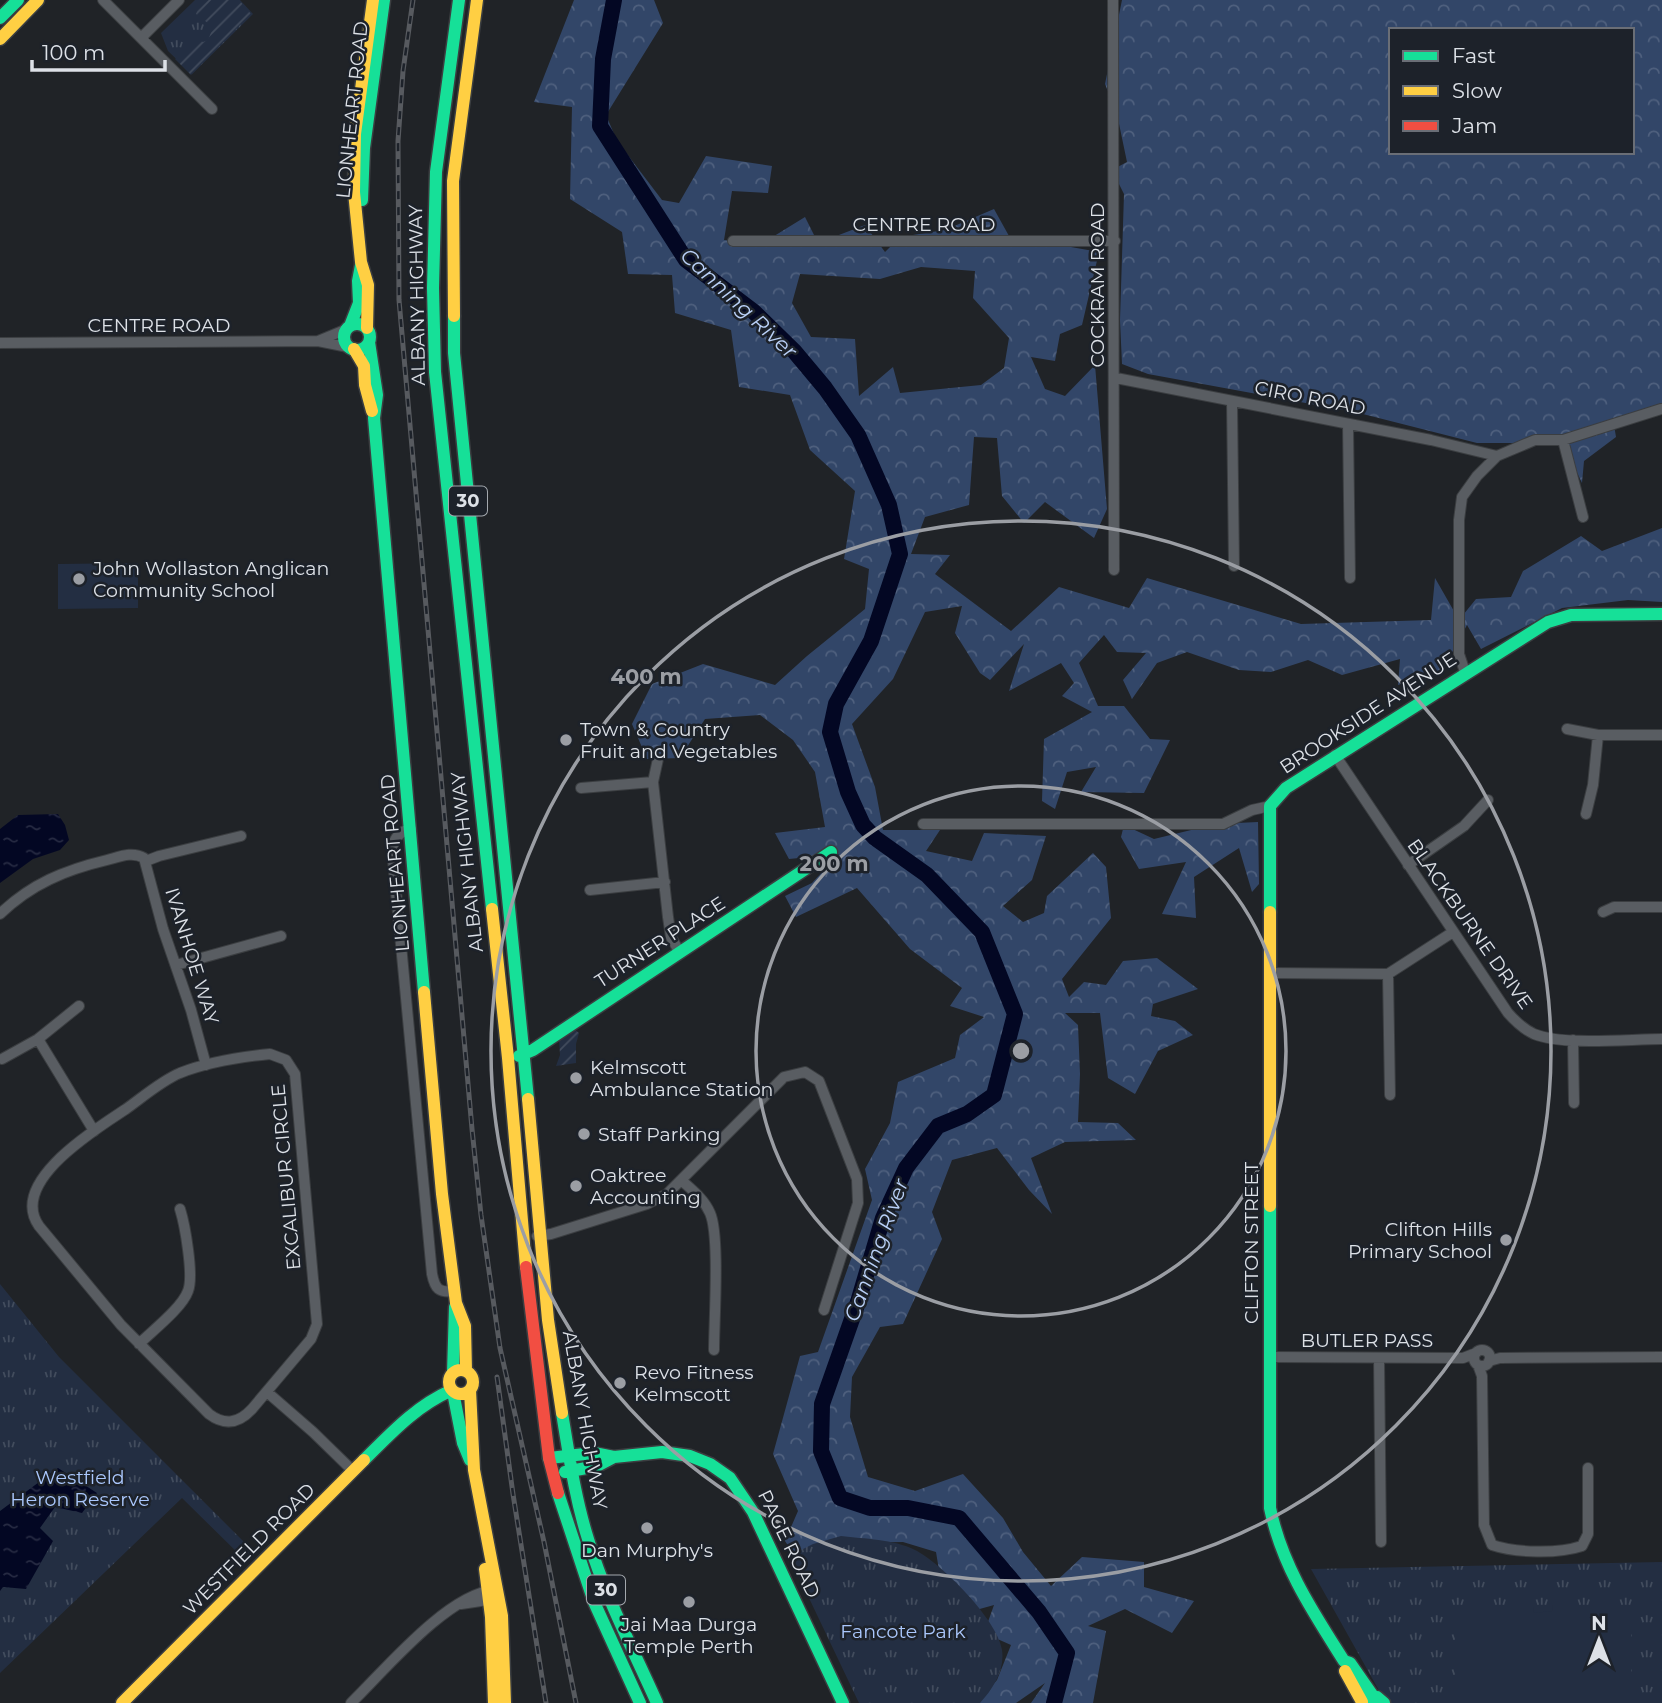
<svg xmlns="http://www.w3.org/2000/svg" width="1662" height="1703" font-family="Montserrat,sans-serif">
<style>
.forest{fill:url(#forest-crowns);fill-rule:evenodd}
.park{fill:url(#park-tufts)}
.garden{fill:url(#garden-furrows)}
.pitch{fill:#232e42}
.water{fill:url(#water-ripples)}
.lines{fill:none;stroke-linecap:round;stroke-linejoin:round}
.river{stroke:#030723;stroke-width:16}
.street-casing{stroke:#3b3e41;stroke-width:12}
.fast-casing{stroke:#3b3e41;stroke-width:15}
.slow-casing{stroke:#3b3e41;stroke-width:15}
.jam-casing{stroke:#3b3e41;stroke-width:15}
.street{stroke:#595d62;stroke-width:10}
.fast{stroke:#16e098;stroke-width:12}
.slow{stroke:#ffcf43;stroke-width:12}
.jam{stroke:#f24e42;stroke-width:12}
.rail-casing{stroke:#575a5f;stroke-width:5}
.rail{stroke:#1d222a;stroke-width:2.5;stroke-dasharray:8;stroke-linecap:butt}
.ring{fill:none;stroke:#9b9ea4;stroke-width:3.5}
.poi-dot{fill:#9b9ea4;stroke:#1d222a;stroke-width:2.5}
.labels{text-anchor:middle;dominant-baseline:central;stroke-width:5;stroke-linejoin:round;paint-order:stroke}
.shield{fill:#1d222a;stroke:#a3a8ae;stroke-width:2}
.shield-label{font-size:18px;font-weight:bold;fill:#dde1e7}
.street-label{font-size:19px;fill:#dde1e7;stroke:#1d222a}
.poi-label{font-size:19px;fill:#dde1e7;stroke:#1d222a;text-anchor:start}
.park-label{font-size:19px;fill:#aac7fc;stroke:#1d222a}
.water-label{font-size:21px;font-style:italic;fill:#b9d0f7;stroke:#1d222a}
.centre{fill:#9b9ea4;stroke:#1d222a;stroke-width:3.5}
.ring-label{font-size:21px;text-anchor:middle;font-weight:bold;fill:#9b9ea4;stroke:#1d222a;stroke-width:5;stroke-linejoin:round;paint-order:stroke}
</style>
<defs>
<pattern id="forest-crowns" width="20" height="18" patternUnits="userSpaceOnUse" patternTransform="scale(1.75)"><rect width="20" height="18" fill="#324668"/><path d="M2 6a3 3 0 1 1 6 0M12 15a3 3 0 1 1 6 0" fill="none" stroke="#4f607e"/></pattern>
<pattern id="park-tufts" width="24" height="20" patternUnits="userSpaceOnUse" patternTransform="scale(1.75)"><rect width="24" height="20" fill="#232e42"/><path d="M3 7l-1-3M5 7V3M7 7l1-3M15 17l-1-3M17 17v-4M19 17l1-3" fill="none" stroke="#424c5d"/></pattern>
<pattern id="garden-furrows" width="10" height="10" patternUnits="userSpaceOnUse" patternTransform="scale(1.75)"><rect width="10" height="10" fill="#232e42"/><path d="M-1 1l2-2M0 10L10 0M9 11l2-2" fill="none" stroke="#424c5d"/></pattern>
<pattern id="water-ripples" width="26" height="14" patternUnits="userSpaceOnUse" patternTransform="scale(1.75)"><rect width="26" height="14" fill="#030723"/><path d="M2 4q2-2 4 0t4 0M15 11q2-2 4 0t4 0" fill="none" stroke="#272b43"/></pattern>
</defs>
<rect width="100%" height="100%" fill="#202327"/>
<path class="forest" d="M574 0H654L663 23 606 115 617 141 662 200 679 203 706 156 772 166 768 193 732 191 724 240 761 244 805 217 818 243 865 225 885 252 900 237 945 230 994 209 1009 236 1099 252 1082 325 1060 334 1055 361 1031 357 1045 389 1065 396 1095 365 1107 509 1094 538 1045 502 1024 523 1002 496 997 438 974 437 969 505 925 517 911 554 950 555 935 574 1011 631 1059 587 1129 608 1147 578 1301 624 1431 620 1435 578 1459 620 1476 599 1511 597 1523 571 1581 536 1602 551 1662 528V602L1628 600 1562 608 1481 649 1467 625 1443 669 1398 685 1400 659 1342 675 1308 660 1271 672 1239 670 1187 652 1157 663 1132 699 1123 680 1146 653 1117 652 1104 635 1079 663 1098 706H1124L1150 739 1170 740 1144 793 1081 792 1096 767 1067 772 1055 809 1042 801 1044 739 1092 712 1062 696 1074 683 1061 663 1009 691 1024 644 990 680 980 673 955 633 962 606 925 612 893 679 852 724 875 787 883 830H940L926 851 972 861 984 833 1046 836 1032 880 1003 906 1023 922 1044 913 1047 896 1093 853 1106 867 1111 918 1062 979 1069 997 1084 982 1106 985 1123 961 1157 958 1198 989 1153 1004 1151 1016 1175 1021 1193 1035 1158 1051 1135 1094 1108 1078 1100 1013H1065L1078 1025 1080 1074 1078 1122 1118 1123 1136 1140 1065 1142 1031 1158 1052 1214 1029 1190 997 1148 952 1160 932 1212 942 1239 903 1324 880 1327 852 1377 850 1417 868 1477 915 1491 963 1474 1003 1518 1023 1552 1051 1586 1082 1557 1144 1562V1587L1194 1601 1172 1633 1125 1609 1088 1626 1106 1631 1093 1703H1031L1045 1683 1016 1703H977L997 1680 1011 1645 984 1633 994 1605 976 1610 942 1588 936 1552 903 1542 828 1543 810 1579 785 1541 798 1511 773 1454 800 1356 818 1352 872 1200 865 1169 890 1123 898 1082 955 1058 960 1035 984 1017 950 1006 962 988 910 949 857 888 796 917 785 896 812 883 839 854 789 859 775 833 825 827 815 772 793 740 760 715 705 719 680 758 647 759 632 724 652 684 703 664 775 685 807 656 865 609 869 569 844 559 855 491 810 450 790 395 739 387 731 330 675 313 672 275 628 274 622 232 570 199 572 107 534 102ZM921 267 975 271 973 298 1009 338 1004 368 981 385 900 393 893 367 859 396 855 339 811 337 792 303 800 274 880 279Z
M1122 0H1662V403L1613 419 1616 437 1584 461 1582 483 1559 435 1514 443H1477L1355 412 1148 374 1122 364 1120 320 1124 194 1112 170 1127 162 1117 114 1105 84ZM1391 30H1632V152H1391Z
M1258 822 1259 884 1252 892 1239 848 1194 877 1196 918 1162 914 1186 862 1139 869 1121 837 1124 825 1154 839 1216 824Z"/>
<path class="park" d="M195 0H240L253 14 192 74 168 51 161 33Z
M0 1284 59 1357 252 1550 244 1559 182 1498 0 1673Z
M841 1536C865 1539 893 1539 915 1550 941 1563 998 1620 1002 1650 1005 1670 993 1689 980 1703H859L789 1556 813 1544Z
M1662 1562V1703H1386L1311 1569Z"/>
<path class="garden" d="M197 0H239L251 14 191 75 175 59 182 53 186 55 198 43 195 38 203 42 208 40 212 30 209 24 196 14 199 5Z
M574 1029 579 1033 576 1044V1063L556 1066 560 1055 559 1039Z"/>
<path class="pitch" d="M138 563V608L58 609V564Z
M1553 1605H1631V1703H1455V1607H1533L1534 1613 1552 1611Z"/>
<path class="water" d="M58 814 65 825 69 840 60 850 33 859 0 883V829L18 815Z
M58 1468 97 1493 82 1513 55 1507 40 1528 53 1541 26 1589 3 1587 0 1591V1511Z"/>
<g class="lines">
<path class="river" d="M614 0 603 59 600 126 686 260 753 311 794 351 825 388 858 435 889 505 900 554 871 641 836 704 830 732 848 792 863 825 875 838 927 875 982 932 1015 1014 994 1095 967 1114 938 1126 906 1168 883 1218 858 1302 822 1404 821 1451 840 1498 870 1508H908L959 1518 1039 1612 1067 1653 1054 1703"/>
<defs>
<path id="street" d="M103 0 212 109
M1113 0 1114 570
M141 38 179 0
M733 241H1115
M318 341 347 329
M0 343 318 341 348 347
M1116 378 1431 440 1497 456
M1232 401 1234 566
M1348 424 1350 578
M1563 440 1583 517
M1465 672 1459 654V520L1462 497 1477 476 1497 456 1535 440H1563L1661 409
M1567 729 1598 735H1662
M1335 755 1508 1013C1516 1022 1523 1029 1534 1034 1564 1046 1628 1039 1662 1039
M658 759 653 782 668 917 671 937 680 953
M581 788 653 782
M1586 814 1593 785 1598 735
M923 824H1223L1252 810 1270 806
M411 829C400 831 394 838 392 849L432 1274C435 1289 439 1293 454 1291
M146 861 159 856 241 836
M1408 865 1464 826 1488 800
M590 890 665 882
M1603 912 1614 907H1662
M0 914C31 884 65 870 107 860 119 857 132 851 144 858L163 929 191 1010 206 1065
M176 965 281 936
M1270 973 1388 974 1453 932
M1388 974 1390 1095
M38 1039 94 1131
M1573 1040 1574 1103
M270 1054 286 1060 295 1074 317 1324 311 1339 252 1409C239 1423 225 1426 209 1414L121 1325 39 1226C8 1182 96 1129 126 1109 143 1097 161 1081 180 1073 208 1062 240 1057 270 1054Z
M2 1059 38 1039 79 1006
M681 1180C692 1190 704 1199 710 1213 720 1235 714 1322 714 1350
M537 1236 551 1234 647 1204 667 1194 784 1077 805 1072 819 1081 857 1179 858 1203 824 1310
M139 1344C152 1331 182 1308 188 1291 194 1276 185 1225 180 1209
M1474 1358a8 8 0 1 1 16 0a8 8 0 1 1-16 0Z
M1270 1357 1463 1358 1476 1353
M1379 1358 1381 1542
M1489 1361 1500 1358 1662 1357
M1478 1365 1482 1376 1484 1525 1492 1545C1516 1553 1558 1554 1582 1546L1588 1534V1468
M267 1392 313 1432 353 1471
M461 1604 494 1599
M351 1703C385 1670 446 1596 493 1590"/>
<path id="fast" d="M459 0 436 172 433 288 435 372 492 909
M0 18 18 0
M362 200 364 148 384 0
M454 316V353L528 1099
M344 337a13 13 0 1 1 26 0a13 13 0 1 1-26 0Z
M350 326 359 303 358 281 361 265
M369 342 377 395 374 418 424 992
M1270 912V806L1286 788 1548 622 1571 615 1662 614
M519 1056 533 1050 831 852
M1270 1206V1508C1282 1566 1313 1612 1344 1661L1350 1663 1373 1696
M453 1373 455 1307
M453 1392 463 1443 470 1460
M562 1413C569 1455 575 1498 588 1539 605 1596 633 1649 657 1703
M549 1458 594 1453 614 1457 662 1452 690 1456 710 1464 730 1478 753 1512 843 1703
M364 1460C392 1432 416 1406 452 1390
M565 1472 597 1466 614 1457
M558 1493 594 1602 640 1703
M1366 1698 1377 1697 1384 1703"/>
<path id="slow" d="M0 39 38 0
M454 316 453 181 477 0
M367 328 368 285 361 262 354 192 355 134 373 0
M354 349 364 366 365 385 372 411
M492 909 508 1058 526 1267
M1270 912V1206
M424 992 442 1194 456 1303 465 1326 466 1371
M528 1099 548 1320 562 1413
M449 1382a12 12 0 1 1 24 0a12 12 0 1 1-24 0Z
M470 1390 474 1470 502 1616 505 1703
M485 1569 491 1617 494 1703
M1345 1671 1362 1702
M122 1703 364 1460"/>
<path id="jam" d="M526 1267 549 1458 558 1493"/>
</defs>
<use href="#street" class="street-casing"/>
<use href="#fast" class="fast-casing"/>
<use href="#slow" class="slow-casing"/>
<use href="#jam" class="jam-casing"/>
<use href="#street" class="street"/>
<use href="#fast" class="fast"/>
<use href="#slow" class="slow"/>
<use href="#jam" class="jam"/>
<defs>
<path id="rail" d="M413 0 403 71 398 141 399 300 472 1129 481 1215 500 1348 544 1542 576 1703
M497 1377 513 1494 546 1703"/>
</defs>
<use href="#rail" class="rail-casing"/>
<use href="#rail" class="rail"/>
</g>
<g class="ring">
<circle cx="1021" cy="1051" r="265"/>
<circle cx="1021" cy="1051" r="530"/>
</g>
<g class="poi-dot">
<circle cx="79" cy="579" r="7"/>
<circle cx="566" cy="740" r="7"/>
<circle cx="576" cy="1078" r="7"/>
<circle cx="584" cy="1134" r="7"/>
<circle cx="576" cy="1186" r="7"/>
<circle cx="1506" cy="1240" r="7"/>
<circle cx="620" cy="1383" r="7"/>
<circle cx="647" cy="1528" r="7"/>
<circle cx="689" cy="1602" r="7"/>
</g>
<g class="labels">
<g class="shield">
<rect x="449" y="486.5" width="38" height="29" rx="5"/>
<rect x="587" y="1575.5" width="38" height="29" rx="5"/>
</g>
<g class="shield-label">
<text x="468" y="501">30</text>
<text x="606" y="1590">30</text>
</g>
<g class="street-label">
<text transform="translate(352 110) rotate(-84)">LIONHEART ROAD</text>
<text x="924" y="224">CENTRE ROAD</text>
<text transform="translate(1097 285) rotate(-90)">COCKRAM ROAD</text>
<text transform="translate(417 295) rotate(-91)">ALBANY HIGHWAY</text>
<text x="159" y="325">CENTRE ROAD</text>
<text transform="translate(1310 398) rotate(11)">CIRO ROAD</text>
<text transform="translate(1368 713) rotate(-33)">BROOKSIDE AVENUE</text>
<text transform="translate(467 862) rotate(-96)">ALBANY HIGHWAY</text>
<text transform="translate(395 863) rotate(-95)">LIONHEART ROAD</text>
<text transform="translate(1470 924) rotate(55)">BLACKBURNE DRIVE</text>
<text transform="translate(660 942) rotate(-33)">TURNER PLACE</text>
<text transform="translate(192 956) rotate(73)">IVANHOE WAY</text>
<text transform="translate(286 1177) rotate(-95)">EXCALIBUR CIRCLE</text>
<text transform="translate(1251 1243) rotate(-90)">CLIFTON STREET</text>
<text x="1367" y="1340">BUTLER PASS</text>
<text transform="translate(585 1420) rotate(80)">ALBANY HIGHWAY</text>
<text transform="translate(789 1544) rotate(64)">PAGE ROAD</text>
<text transform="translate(249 1549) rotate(-45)">WESTFIELD ROAD</text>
</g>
<g class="poi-label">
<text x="93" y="568">John Wollaston Anglican<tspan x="93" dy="22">Community School</tspan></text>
<text x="580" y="729">Town &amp; Country<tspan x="580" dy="22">Fruit and Vegetables</tspan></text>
<text x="590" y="1067">Kelmscott<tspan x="590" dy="22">Ambulance Station</tspan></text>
<text x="598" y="1134">Staff Parking</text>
<text x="590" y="1175">Oaktree<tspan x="590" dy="22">Accounting</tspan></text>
<text x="1492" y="1229" text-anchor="end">Clifton Hills<tspan x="1492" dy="22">Primary School</tspan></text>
<text x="634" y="1372">Revo Fitness<tspan x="634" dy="22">Kelmscott</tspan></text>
<text x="647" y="1550" text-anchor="middle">Dan Murphy's</text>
<text x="689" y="1624" text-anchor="middle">Jai Maa Durga<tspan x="689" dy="22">Temple Perth</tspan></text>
</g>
<g class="park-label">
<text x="80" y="1477">Westfield<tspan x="80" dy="22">Heron Reserve</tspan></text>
<text x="903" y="1631">Fancote Park</text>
</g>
<g class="water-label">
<text transform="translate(739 303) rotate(43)">Canning River</text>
<text transform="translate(876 1250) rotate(-70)">Canning River</text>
</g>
</g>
<circle cx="1021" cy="1051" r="10" class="centre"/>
<g class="ring-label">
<text x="646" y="684">400 m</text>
<text x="834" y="871">200 m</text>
</g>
<rect x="1389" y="28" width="245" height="126" fill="#1d222a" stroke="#6a6e76" stroke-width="2"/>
<rect x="1403" y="51" width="35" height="10" fill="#16e098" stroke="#6a6e76" stroke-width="2"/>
<text x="1452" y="63" font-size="21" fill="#dde1e7">Fast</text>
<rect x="1403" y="86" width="35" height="10" fill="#ffcf43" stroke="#6a6e76" stroke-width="2"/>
<text x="1452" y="98" font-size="21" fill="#dde1e7">Slow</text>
<rect x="1403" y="121" width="35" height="10" fill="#f24e42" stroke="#6a6e76" stroke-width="2"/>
<text x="1452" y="133" font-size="21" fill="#dde1e7">Jam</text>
<g transform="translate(1599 1640)" stroke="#1d222a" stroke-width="5" paint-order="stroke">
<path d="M0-5L12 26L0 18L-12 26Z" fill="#dde1e7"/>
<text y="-10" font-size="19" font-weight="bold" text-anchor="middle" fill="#dde1e7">N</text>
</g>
<path d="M32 60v10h133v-10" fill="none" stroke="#dde1e7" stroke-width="3.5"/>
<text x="42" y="60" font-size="21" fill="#dde1e7" stroke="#1d222a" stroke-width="5" paint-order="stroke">100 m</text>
</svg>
